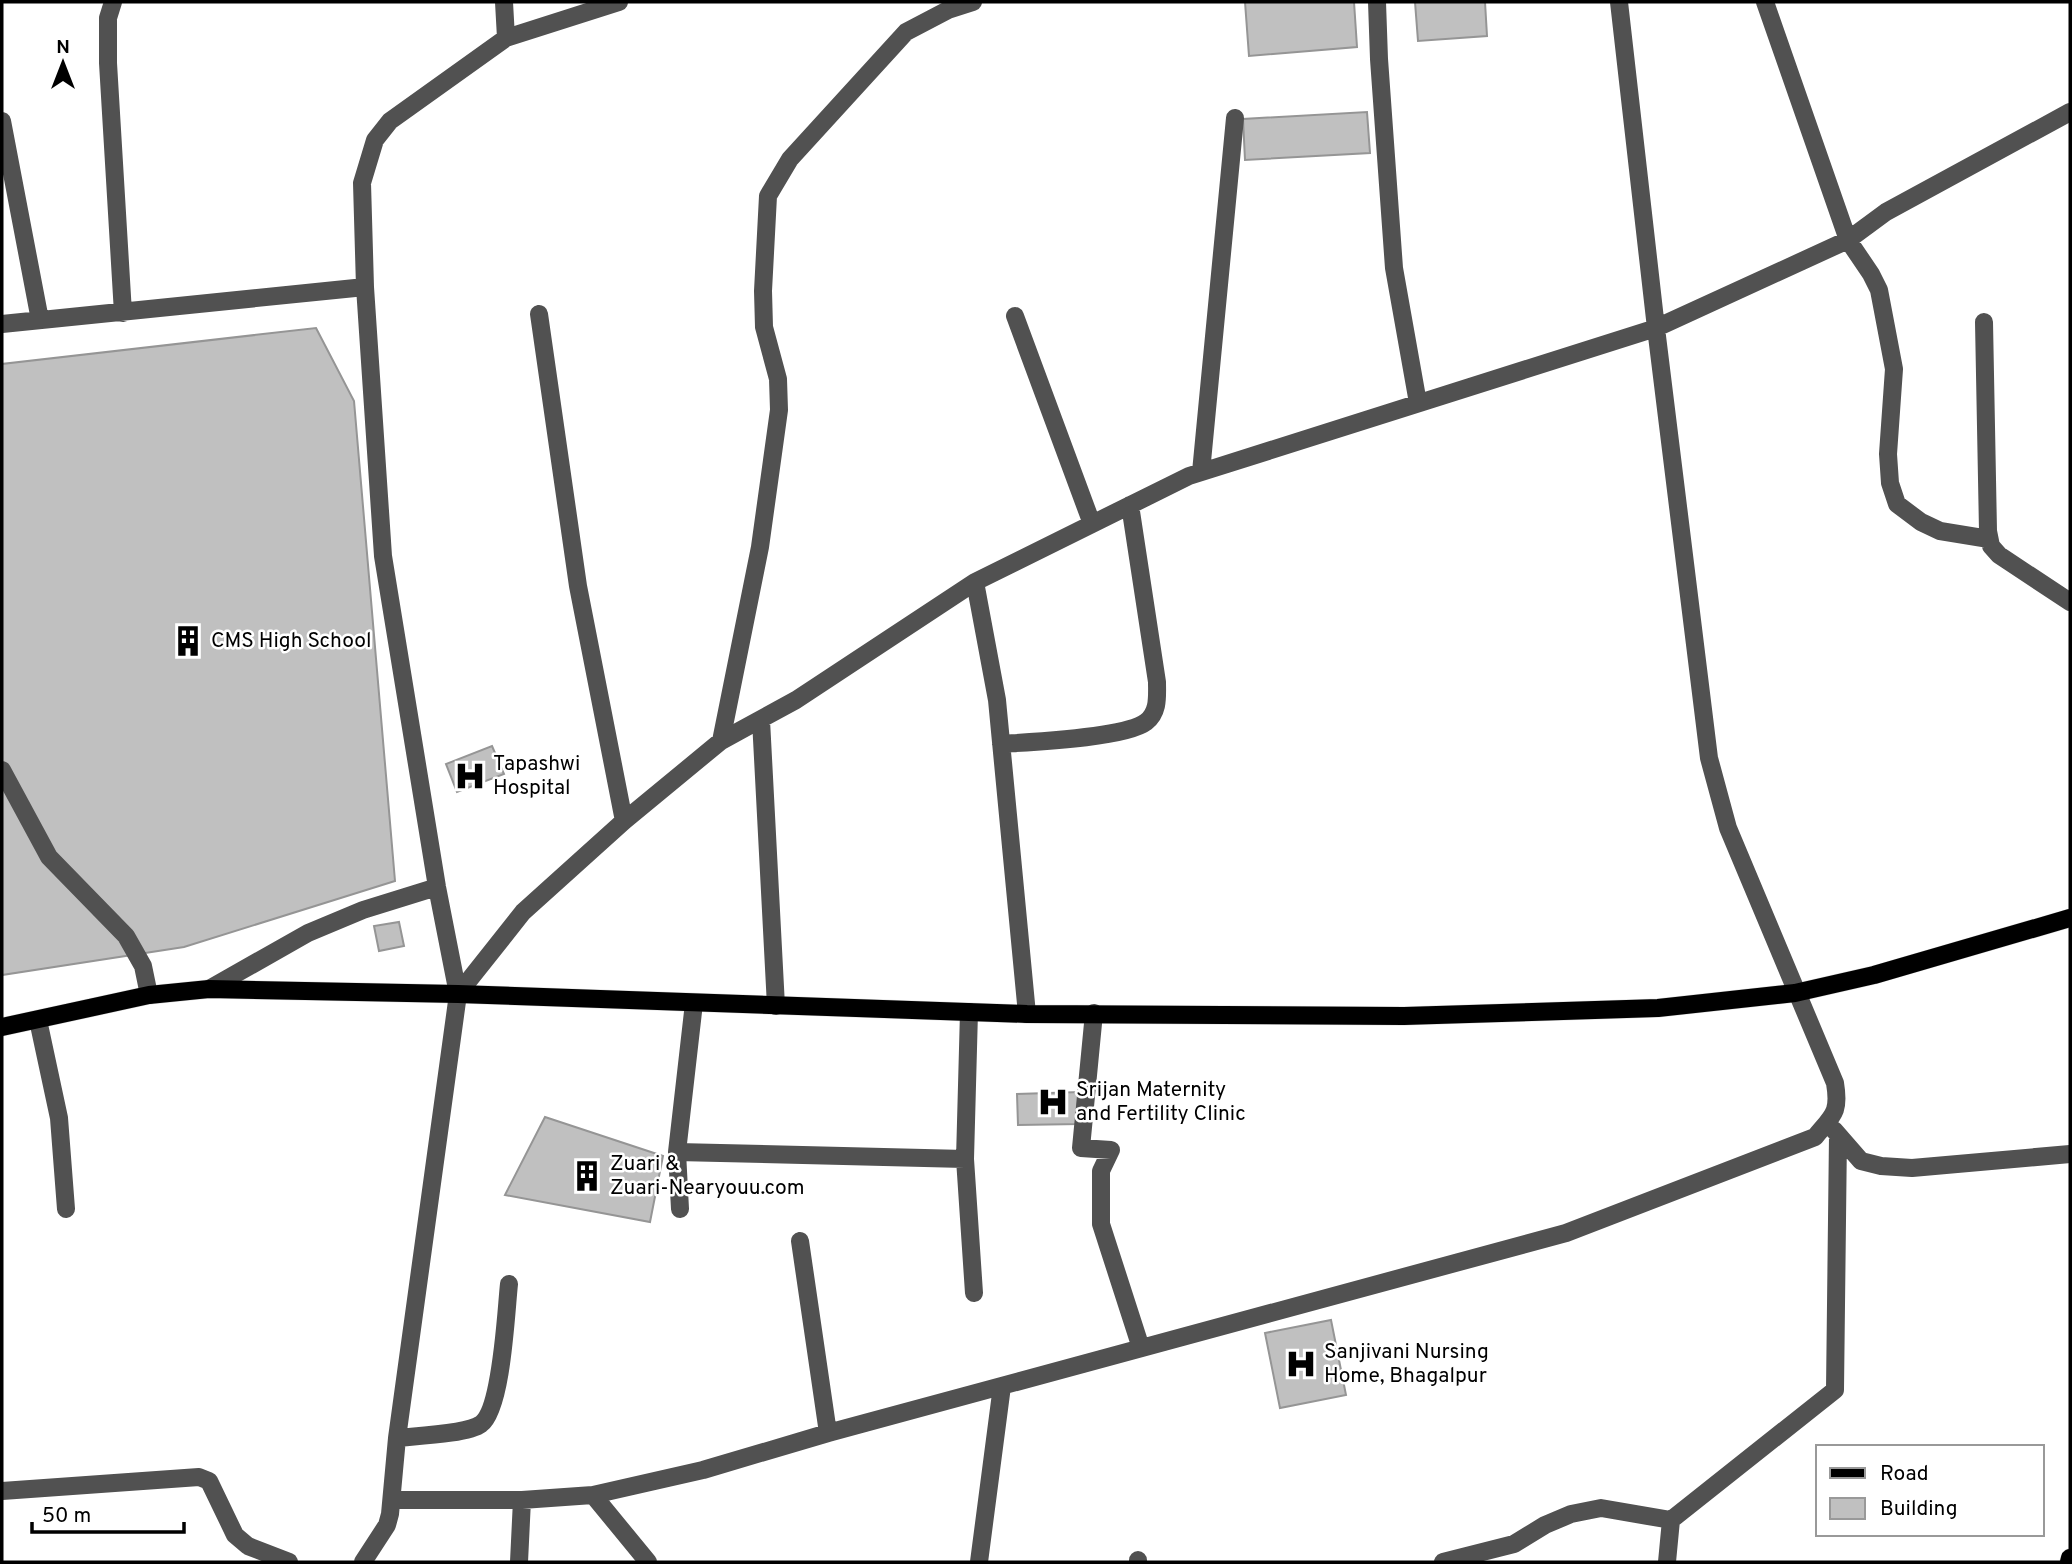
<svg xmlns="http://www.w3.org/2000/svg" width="2072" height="1564" font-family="Overpass,sans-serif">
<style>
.building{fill:#c0c0c0;stroke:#959595;stroke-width:2}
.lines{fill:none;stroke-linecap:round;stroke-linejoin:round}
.major-casing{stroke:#dbdbdb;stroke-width:19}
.minor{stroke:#515151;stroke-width:18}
.major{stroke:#000;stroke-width:18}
.labels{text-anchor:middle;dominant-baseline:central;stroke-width:5;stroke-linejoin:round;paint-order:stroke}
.poi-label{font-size:21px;fill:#000;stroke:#fff;text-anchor:start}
</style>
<rect width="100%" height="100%" fill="#fff"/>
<path class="building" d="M1245 2H1354L1357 47 1249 56Z
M1415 2H1485L1487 36 1418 41Z
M1367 112 1370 153 1245 160 1243 119Z
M316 328 354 401 395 881 184 947 2 975V364Z
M492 746 504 774 457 792 446 764Z
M399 922 404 946 379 951 374 926Z
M1080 1092V1124L1018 1125 1017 1094Z
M545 1117 663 1156 650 1222 505 1195Z
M1331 1320 1346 1395 1280 1408 1265 1333Z"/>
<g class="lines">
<defs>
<path id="major" d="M2 1027 149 995 209 989 458 994 1027 1014 1404 1016 1658 1008 1795 993 1874 975 2070 918
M2069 1562 2070 1558"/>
</defs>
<use href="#major" class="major-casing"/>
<path class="minor" d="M113 2 108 18V63L123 313
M504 2 506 38
M1377 2 1379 59 1394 268 1418 403
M1765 2 1848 240 1871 274 1879 290 1883 311 1894 369 1888 454 1890 483 1897 504 1921 522 1940 531 1989 539
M2 121 40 320
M365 287 362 183 375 140 390 121 506 38 619 2
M539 314 578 586 624 821
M1015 316 1092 524
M1984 322 1988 531 1991 546 1999 555 2070 602
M2 324 365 287 383 556 437 887 458 994 397 1438 390 1514 387 1525 363 1562
M1201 472 1235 118
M975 582 997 700 1027 1014
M761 720 776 1006
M721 741 760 547 779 410 778 379 764 327 763 291 768 196 790 159 906 32 948 10 973 2
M1001 744C1031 742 1125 738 1146 722 1159 712 1157 696 1157 682L1130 505
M2 770 49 857 126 936 143 966 149 995
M209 989 308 933 363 910 437 887
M458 994 523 912 624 821 721 741 796 700 975 582 1189 476 1656 328 1848 240 1886 212 2070 112
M969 1012 965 1159 974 1293
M1094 1013 1081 1148 1111 1150 1101 1171V1224L1141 1348
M38 1020 59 1118 66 1209
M1834 1130 1861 1161 1881 1166 1912 1168 2070 1154
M677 1152 965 1159
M680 1209 677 1152 694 1003
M800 1241 828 1433
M397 1438C415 1436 468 1434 481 1424 502 1409 506 1311 509 1284
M2 1491 199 1477 209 1481 235 1535 248 1546 289 1562
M593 1495 648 1562
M393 1500H522L593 1495 703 1470 828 1433 1566 1233 1815 1137C1833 1115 1840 1113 1835 1083L1728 828 1709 758 1656 328 1619 2
M519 1562 522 1500
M979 1562 1002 1386
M1138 1562V1560
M1443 1562 1514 1544 1545 1525 1571 1514 1601 1508 1671 1520
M1667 1562 1671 1520 1835 1390 1838 1135"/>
<use href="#major" class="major"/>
</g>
<defs>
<symbol id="building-bare" viewBox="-9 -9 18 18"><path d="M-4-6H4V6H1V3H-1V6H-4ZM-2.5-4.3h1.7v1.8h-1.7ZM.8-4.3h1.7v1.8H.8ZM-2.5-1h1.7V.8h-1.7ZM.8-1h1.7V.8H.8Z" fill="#000" stroke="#fff" stroke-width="2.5" paint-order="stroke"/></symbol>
<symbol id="hospital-bare" viewBox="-9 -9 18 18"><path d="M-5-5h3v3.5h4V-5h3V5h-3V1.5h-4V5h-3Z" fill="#000" stroke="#fff" stroke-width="2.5" paint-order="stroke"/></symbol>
</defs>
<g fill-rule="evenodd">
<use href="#building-bare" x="166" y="619" width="44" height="44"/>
<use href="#hospital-bare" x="448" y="754" width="44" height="44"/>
<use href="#hospital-bare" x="1031" y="1080" width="44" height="44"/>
<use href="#building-bare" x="565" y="1154" width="44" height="44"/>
<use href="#hospital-bare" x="1279" y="1342" width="44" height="44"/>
</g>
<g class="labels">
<g class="poi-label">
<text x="211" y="641">CMS High School</text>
<text x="493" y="764">Tapashwi<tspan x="493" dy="24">Hospital</tspan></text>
<text x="1076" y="1090">Srijan Maternity<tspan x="1076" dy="24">and Fertility Clinic</tspan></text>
<text x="610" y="1164">Zuari &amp;<tspan x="610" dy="24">Zuari-Nearyouu.com</tspan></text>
<text x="1324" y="1352">Sanjivani Nursing<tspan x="1324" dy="24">Home, Bhagalpur</tspan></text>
</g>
</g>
<rect width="2072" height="1564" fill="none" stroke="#000000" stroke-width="7"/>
<rect x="1816" y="1445" width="228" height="91" fill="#ffffff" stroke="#999999" stroke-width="2"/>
<rect x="1830" y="1468" width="35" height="10" fill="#000000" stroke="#999999" stroke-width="2"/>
<text x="1880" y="1480" font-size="21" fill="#000000">Road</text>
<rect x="1830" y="1498" width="35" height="21" fill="#c0c0c0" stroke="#999999" stroke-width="2"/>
<text x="1880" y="1515" font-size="21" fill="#000000">Building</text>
<g transform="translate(63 63)" stroke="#ffffff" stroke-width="5" paint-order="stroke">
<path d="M0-5L12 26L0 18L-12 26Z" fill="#000000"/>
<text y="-10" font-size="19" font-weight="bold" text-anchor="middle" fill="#000000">N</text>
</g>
<path d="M32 1522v10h152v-10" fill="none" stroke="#000000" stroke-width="3.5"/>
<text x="42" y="1522" font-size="21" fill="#000000" stroke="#ffffff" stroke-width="5" paint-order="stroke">50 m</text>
</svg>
